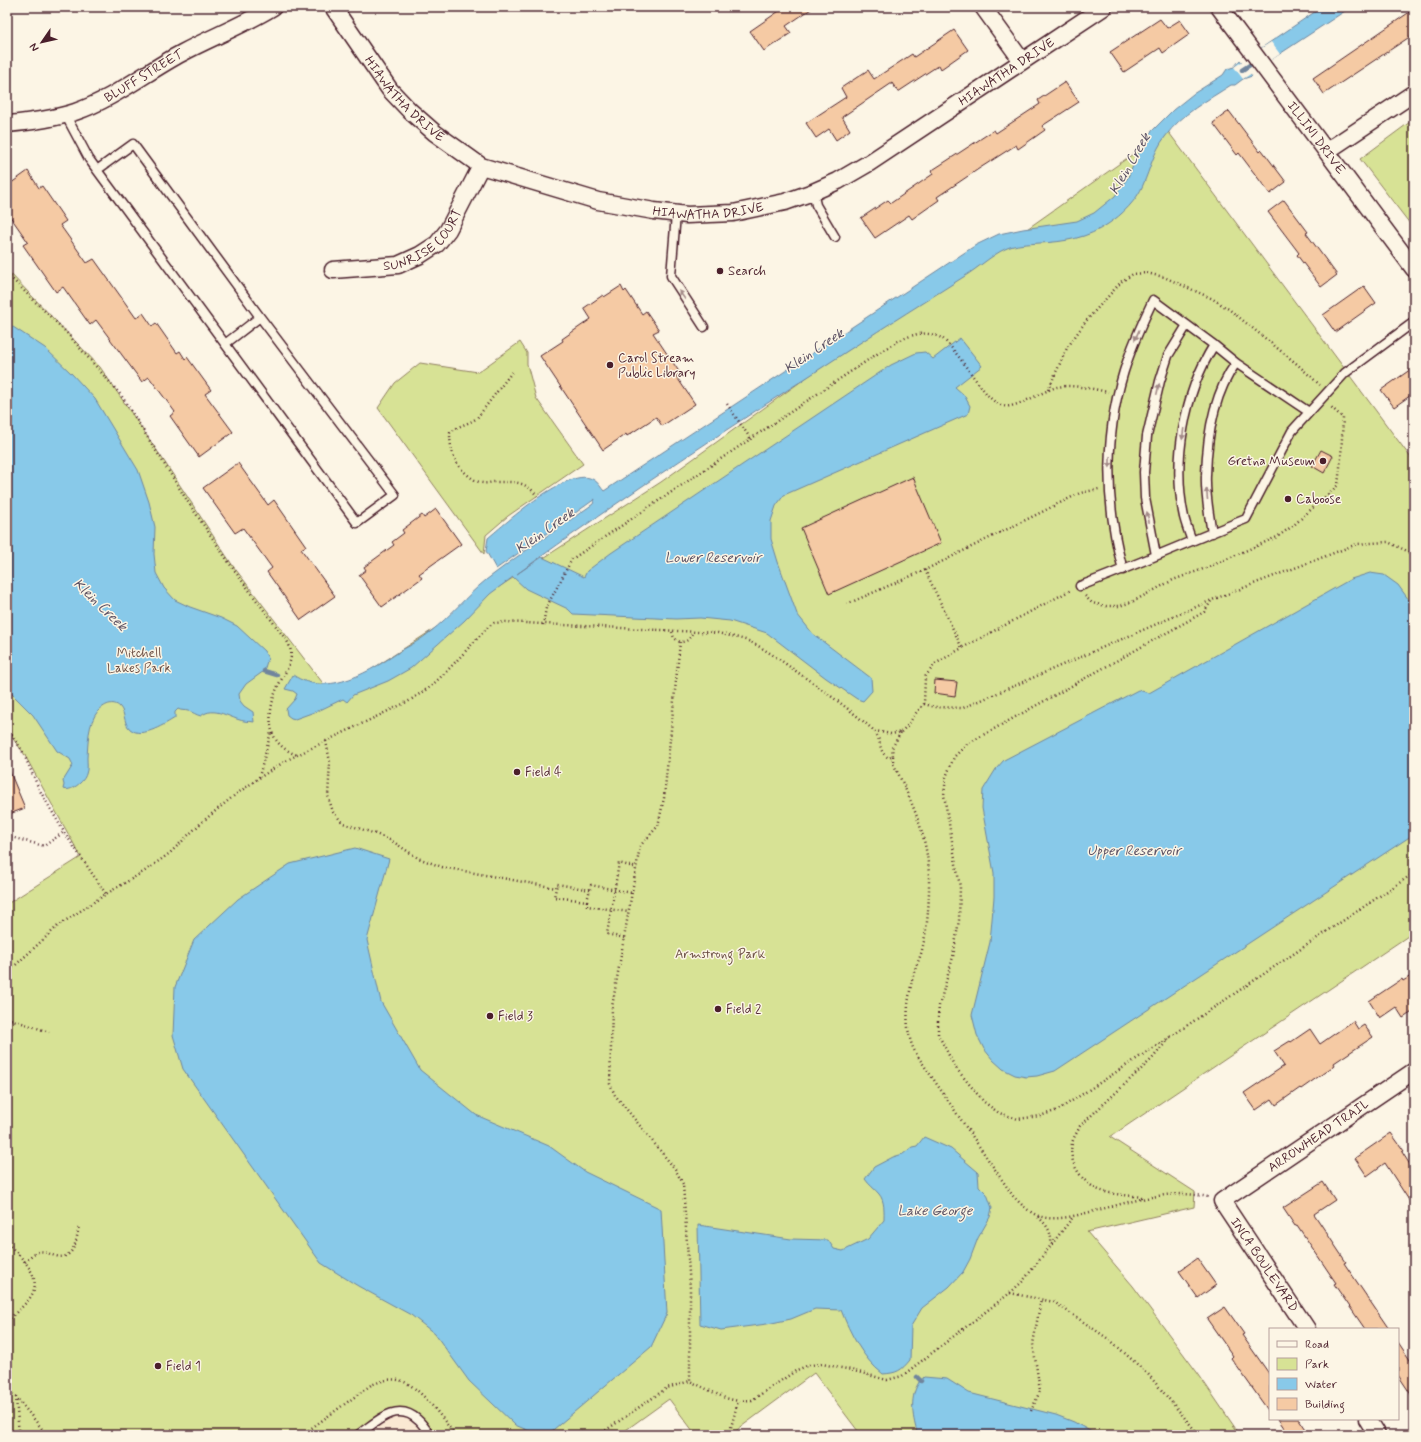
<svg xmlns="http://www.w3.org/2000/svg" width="1421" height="1442" font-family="Mynerve,sans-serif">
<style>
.built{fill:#fae8d2}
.green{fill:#d7e295;stroke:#908060}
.water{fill:#88c9e9;stroke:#6f859d}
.pier{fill:#fcf5e5}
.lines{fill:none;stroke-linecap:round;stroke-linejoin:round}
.stream{stroke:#6f859d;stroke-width:4.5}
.building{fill:#f5caa4;stroke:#4a1f2b}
.service-casing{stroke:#4a1f2b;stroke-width:11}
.minor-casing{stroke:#4a1f2b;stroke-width:19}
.path{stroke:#4a1f2b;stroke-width:2.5;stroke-dasharray:1 3;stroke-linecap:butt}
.service{stroke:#fcf5e5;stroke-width:8}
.minor{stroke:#fcf5e5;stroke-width:16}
.oneway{fill:#a38a88}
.poi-dot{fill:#4a1f2b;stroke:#fcf5e5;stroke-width:1.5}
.labels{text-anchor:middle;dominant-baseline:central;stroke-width:3;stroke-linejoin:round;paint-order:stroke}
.street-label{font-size:13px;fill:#4a1f2b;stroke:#fcf5e5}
.poi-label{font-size:13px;fill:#4a1f2b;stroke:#fcf5e5;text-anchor:start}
.park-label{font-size:13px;fill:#6d5046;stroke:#fcf5e5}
.water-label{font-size:14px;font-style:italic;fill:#5d5264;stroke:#fcf5e5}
</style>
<rect width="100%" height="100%" fill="#fcf5e5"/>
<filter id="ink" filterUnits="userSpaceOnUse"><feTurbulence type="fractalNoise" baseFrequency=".025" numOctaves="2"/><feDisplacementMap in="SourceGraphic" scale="8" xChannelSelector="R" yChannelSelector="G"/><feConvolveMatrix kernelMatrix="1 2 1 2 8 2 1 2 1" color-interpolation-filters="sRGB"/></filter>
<g filter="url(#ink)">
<path class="built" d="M403 1415 414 1421 424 1435H364L383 1420Z"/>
<path class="green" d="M1414 119V229L1360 159Z
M1167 130 1414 462V932L1110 1137 1195 1192 1194 1207 1087 1232 1133 1286 1199 1375 1240 1435H861L814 1373 730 1435H696L669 1399 619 1435H430L419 1421 394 1412 358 1435H7V904L81 857 23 752 7 731V270L100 367 160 455 233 566 332 695 661 482 810 375 959 277Z
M520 342 527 353V364L536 398 583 464 508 516 486 535 484 554 378 408 395 383 420 363 478 372Z"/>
<path class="water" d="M1322 7H1351L1263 65 1254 53Z
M1240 60 1252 76 1243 79 1235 85H1231C1208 100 1181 114 1165 137 1154 151 1150 169 1143 185 1137 200 1122 215 1108 224 1088 238 1064 242 1040 243 1029 244 1015 244 1005 249 992 255 978 268 965 276 926 301 887 325 849 350 737 423 625 495 517 574L542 557 584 577 587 571 611 553 891 365 916 353 925 352 933 359 960 338 982 366 955 387 964 395 970 406 968 414 784 495 776 506 771 521V539L778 562 797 614 813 634 871 678 872 691 863 701 857 699 826 678 767 633 730 621 700 618 676 619 573 614 568 609 526 589 513 577 490 594 464 621 411 668 388 681 353 695 347 702 343 699 320 710 295 719 291 718 287 715 286 709 295 699 297 694 293 691 285 689 293 675C328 699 372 670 402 650 411 645 422 639 430 632 450 617 466 596 486 580 520 553 557 530 593 504L595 499 496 569 486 551 488 538C506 523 570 464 594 480 598 482 601 488 604 491L976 245 999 234 1023 229 1077 221 1094 213 1115 196 1128 177 1146 137 1173 110 1193 94 1223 75 1227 69 1234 67Z
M7 323 45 348 72 374 95 399 138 470 149 502 155 527 154 554 156 573 164 588 175 600 190 607 221 618 237 626 264 651 268 658 264 671 246 684 239 694 240 701 244 706 253 712 254 722C250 721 247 722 244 721 231 719 214 705 201 716 196 715 193 712 188 711 185 710 181 711 178 709L175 712V718C165 724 145 737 133 731 123 726 126 714 120 707 113 700 104 705 98 711 88 723 88 743 87 758 87 763 88 769 86 774 84 782 71 792 63 789L64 785 63 781 73 765 70 759 57 751 33 715 7 689Z
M1370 573 1384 575 1398 585 1414 607V834L1055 1071 1037 1076 1026 1077 1015 1075 1003 1069 993 1060 984 1049 977 1035 972 1015 990 942 994 897V873L982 808 983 790 996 769 1004 760 1138 690 1149 693 1351 579Z
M355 848 389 859 367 940 381 1002 420 1070 476 1115 549 1146 585 1172 661 1209 667 1313 651 1347 547 1435H539L515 1425 469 1381 435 1334 411 1315 358 1286 321 1263 183 1069 173 1035 175 987 194 940 238 899 290 864Z
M924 1137 951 1149 978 1172 979 1186 987 1194 992 1208 990 1217 978 1238 970 1259 963 1272 949 1287 922 1308 911 1326 910 1360C901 1371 897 1373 883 1374 863 1359 850 1333 841 1310L815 1309 791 1319 767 1324 721 1330 700 1324 698 1225 791 1239 828 1240 834 1249 843 1251 868 1239 884 1220C884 1212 885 1201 879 1194 875 1189 869 1185 865 1179L874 1167 893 1157 903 1154 912 1147 917 1146Z
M924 1377 947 1379 969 1393 1056 1415 1074 1422 1097 1435H1000L995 1434V1435H918C913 1420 909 1399 918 1384 919 1381 922 1379 924 1377Z"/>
<path class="pier" d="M1271 42 1280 54 1261 67 1252 54Z
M1243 61 1252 73 1243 79 1234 67Z"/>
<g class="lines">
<path class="stream" d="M1242 70 1256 61
M264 671 277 675
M917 1377 921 1381"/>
</g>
<path class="building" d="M785 7H814L786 26 791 33 764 51 750 31Z
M1414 9V34L1324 94 1313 78Z
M1160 19 1167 28 1180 20 1190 34 1163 53 1160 48 1124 72 1110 52Z
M954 30 968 50 941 69 939 65 898 92 892 83 842 117 850 130 836 140 829 129 816 138 806 123 846 97 841 88 868 70 874 79 912 54 914 57Z
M1065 82 1079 102 1042 126 1045 130 1018 149 1016 145 980 168 937 197 939 200 912 219 909 215 875 238 861 218 888 200 891 203 933 174 931 171 959 153 994 130 996 133 1040 104 1038 100Z
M1229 111 1260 152 1262 150 1286 182 1270 194 1239 153 1237 155 1213 123Z
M28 171 39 188 42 186 66 221 60 225 87 263 94 259 136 318 143 313 152 326 156 323 177 353 180 351 185 359 187 357 211 390 205 394 233 432 199 457 170 416 175 412 149 377 142 382 96 320 90 325 63 287 56 292 23 245 28 242 7 212V186Z
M1284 200 1308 232 1306 233 1337 275 1321 287 1297 255 1299 253 1268 212Z
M621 286 624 292 626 290 642 314 646 311 659 330 653 333 680 373 676 376 695 404 662 426 656 417 627 436 626 434 603 450 540 356 563 341 562 339 591 319 584 308 603 295 604 297Z
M1364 286 1376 303 1335 332 1323 315Z
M1414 367V393L1394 407 1381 390Z
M1321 450 1333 456 1324 473 1312 466Z
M238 463 268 505 274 500 306 546 301 549 335 596 301 620 267 572 272 568 243 528 235 533 203 488Z
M913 477 941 543 829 594 801 528Z
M436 509 461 544 419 574 422 578 382 607 359 575 366 570 364 567 394 545 392 542 404 533 402 530 422 515 424 518Z
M935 680 957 682 955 696 934 693Z
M7 765 25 808 7 815Z
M1414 974V1011L1403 1018 1396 1007 1380 1018 1369 1001 1402 979 1403 981Z
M1353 1021 1358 1029 1364 1025 1373 1037 1334 1063 1335 1065 1301 1089 1300 1088 1276 1105 1272 1099 1256 1110 1244 1093 1284 1066 1274 1051 1290 1041 1291 1042 1310 1029 1320 1044Z
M1391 1133 1404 1151 1402 1152 1414 1171V1208L1385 1163 1367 1176 1355 1158Z
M1323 1182 1335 1200 1314 1214 1346 1262 1344 1263 1389 1329H1365L1334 1284 1336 1283 1297 1225 1295 1226 1283 1208Z
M1197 1258 1216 1285 1198 1298 1179 1271Z
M1225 1307 1244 1334 1242 1335 1270 1375V1413L1231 1358 1233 1356 1207 1319Z
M1398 1342 1414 1366V1399L1398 1375Z
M1278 1419H1299L1310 1435H1289Z"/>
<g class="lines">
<defs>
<path id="service" d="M65 114 89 159 97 170 357 523 395 495 260 317 133 144 97 170
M813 192 816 205 835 237
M676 214 671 276 704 327
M225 344 260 317
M1212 533C1209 514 1205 494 1206 475 1207 438 1214 393 1236 363
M1192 541C1189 533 1186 525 1184 517 1172 462 1184 393 1214 345
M1156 555 1145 498 1144 472 1147 436 1160 381 1168 356 1187 325
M1123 570C1104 501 1104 427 1128 359 1135 339 1144 319 1153 300L1214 345 1236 363 1309 412
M1080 586C1136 565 1190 541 1246 519L1292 431 1345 373 1414 322
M358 1435C376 1422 397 1400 418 1420 423 1424 426 1430 430 1435"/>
<g id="minor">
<path id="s1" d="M333 7 390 90 410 111 435 133 481 166 598 201 654 211 687 215 733 213 785 202 813 192 838 181 869 163 1104 7"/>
<path d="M983 7 1022 61"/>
<path id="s2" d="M1219 7 1414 269"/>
<path id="s3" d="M7 124C30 122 53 119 75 112 114 99 146 72 182 53 212 37 244 25 273 7"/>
<path d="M1327 151 1414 93"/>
<path id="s4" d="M333 270 398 265 420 255 437 244 448 230 481 166"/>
<path id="s5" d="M1307 1329 1222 1201 1414 1071"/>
<path d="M1367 1419 1377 1435"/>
</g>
</defs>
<use href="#service" class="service-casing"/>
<use href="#minor" class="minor-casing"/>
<path class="path" d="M7 274 65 331 121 395 188 502 234 570 287 641C297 658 286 670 278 686 269 706 264 737 287 750 290 752 294 754 298 755
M512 372 477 418C467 425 460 424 450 433 450 441 451 450 454 457 457 467 473 482 483 483 487 484 491 482 495 482 513 482 525 480 537 496
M1048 390 1067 348 1086 321 1122 281 1133 274 1146 273 1164 277 1213 299 1230 310 1297 364 1320 385
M727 404 750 438
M925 570 962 648
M1085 596 1092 603 1106 606H1119L1132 602 1173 580 1206 568 1277 537 1294 525 1338 485 1341 458 1343 418 1330 406
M847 604 925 570 1080 493 1099 489
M543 625 546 608 572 559 853 370C869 360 896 339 914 335 922 332 936 334 943 339 954 348 969 372 979 384 986 393 992 403 1004 406 1015 409 1043 391 1057 387 1073 384 1093 389 1108 392
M672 632 674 638 680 642C687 642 690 639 692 633
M680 642 664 798 658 826 640 846 612 1007 610 1084 615 1095 675 1169 683 1184 690 1288V1381
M924 704 935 707 963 708 1212 600 1357 544 1388 542 1407 551 1414 557
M7 728 22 750 39 789 64 832 106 894
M901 732 908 725 916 713 924 704 925 677 935 664 962 648 1071 590
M326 741 330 762 328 796 333 812 343 823 376 834 392 841 418 858 442 867 556 888
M893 756V763C913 804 930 839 929 887 929 907 927 930 922 950 920 959 915 967 913 976 908 998 904 1024 912 1045 914 1051 918 1056 921 1061L1013 1196C1021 1204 1030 1214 1042 1217 1057 1221 1079 1215 1094 1211 1131 1202 1169 1188 1208 1197
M259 777 271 732
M7 836 44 846 64 832
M590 890 557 884 554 897 587 901V906L629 912
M587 901 591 885 632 893
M624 938 607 934 619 863 637 868
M7 973 59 925 106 894 145 871 170 853 202 822 235 795 259 778 287 760 326 741 409 701 430 687 447 671 489 626 494 623 506 622 718 633C729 636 741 638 751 642 772 653 791 668 810 681 831 696 852 711 871 728 884 739 876 751 889 758L893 756 892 748 901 732 891 734 875 731
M7 1018 49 1032
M1170 1037 1058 1110 1040 1116 1018 1119 999 1113 984 1102 955 1067 938 1034V1018L939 1006 953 957 959 920 960 887 944 795 946 777 954 757 967 744 1204 612 1212 600
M1142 1197C1128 1195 1113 1195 1099 1190 1081 1182 1066 1160 1073 1140 1075 1135 1078 1131 1080 1126L1152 1059 1170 1037 1414 873
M1038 1217C1047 1225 1052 1232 1051 1245
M7 1236 9 1245
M7 1246 9 1245C23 1259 45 1279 29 1299 23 1307 14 1314 7 1321
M25 1262C29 1258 33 1253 38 1252 45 1250 50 1255 56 1256 75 1261 77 1237 79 1225
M1010 1293 1054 1302 1110 1340 1148 1374 1199 1435
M7 1389 16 1397 47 1435
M16 1397 19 1435
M1031 1411 1040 1391 1033 1344 1041 1299
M302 1435 371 1385C379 1382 388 1378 398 1380 418 1383 443 1419 455 1435
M599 1435 667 1388 690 1381 725 1398 738 1401 752 1400 797 1370 809 1365 822 1364 847 1369 887 1380 902 1376 1010 1293 1023 1281 1073 1217
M729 1435 738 1401"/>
<use href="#service" class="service"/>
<use href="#minor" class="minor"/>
</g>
<defs><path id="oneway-solid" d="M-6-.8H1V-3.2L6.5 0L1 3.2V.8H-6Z"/></defs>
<g class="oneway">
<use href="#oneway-solid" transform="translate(682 295) rotate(-125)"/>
<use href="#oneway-solid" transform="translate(1137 335) rotate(113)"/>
<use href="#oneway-solid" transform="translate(1158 389) rotate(-77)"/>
<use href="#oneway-solid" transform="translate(1183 434) rotate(98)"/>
<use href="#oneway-solid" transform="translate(1110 462) rotate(91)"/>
<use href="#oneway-solid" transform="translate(1207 494) rotate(-95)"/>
<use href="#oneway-solid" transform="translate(1148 517) rotate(-102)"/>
</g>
</g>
<g class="poi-dot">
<circle cx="720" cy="271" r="4"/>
<circle cx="610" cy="365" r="4"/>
<circle cx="1323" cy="461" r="4"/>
<circle cx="1288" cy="499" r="4"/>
<circle cx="517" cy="772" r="4"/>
<circle cx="718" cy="1009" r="4"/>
<circle cx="490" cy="1016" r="4"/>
<circle cx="158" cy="1366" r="4"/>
</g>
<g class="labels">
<g class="street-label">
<text stroke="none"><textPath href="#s1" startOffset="789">HIAWATHA DRIVE</textPath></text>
<text stroke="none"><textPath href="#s3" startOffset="147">BLUFF STREET</textPath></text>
<text stroke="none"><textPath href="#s1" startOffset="117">HIAWATHA DRIVE</textPath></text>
<text stroke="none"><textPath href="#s2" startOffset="163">ILLINI DRIVE</textPath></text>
<text stroke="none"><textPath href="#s1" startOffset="453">HIAWATHA DRIVE</textPath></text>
<text stroke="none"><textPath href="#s4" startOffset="100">SUNRISE COURT</textPath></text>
<text stroke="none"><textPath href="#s5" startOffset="270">ARROWHEAD TRAIL</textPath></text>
<text transform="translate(1264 1265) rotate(56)">INCA BOULEVARD</text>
</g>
<g class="poi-label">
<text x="728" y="271">Search</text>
<text x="618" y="358">Carol Stream<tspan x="618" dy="15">Public Library</tspan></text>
<text x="1315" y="461" text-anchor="end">Gretna Museum</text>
<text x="1296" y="499">Caboose</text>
<text x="525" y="772">Field 4</text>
<text x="726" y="1009">Field 2</text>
<text x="498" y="1016">Field 3</text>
<text x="166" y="1366">Field 1</text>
</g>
<g class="park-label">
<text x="139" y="653">Mitchell<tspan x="139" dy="15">Lakes Park</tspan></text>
<text x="720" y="954">Armstrong Park</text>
</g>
<g class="water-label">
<text transform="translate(1130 164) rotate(-60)">Klein Creek</text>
<text transform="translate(814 351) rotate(-34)">Klein Creek</text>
<text transform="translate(545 531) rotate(-35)">Klein Creek</text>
<text x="713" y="558">Lower Reservoir</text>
<text transform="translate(100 605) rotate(44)">Klein Creek</text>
<text x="1134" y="851">Upper Reservoir</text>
<text x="935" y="1211">Lake George</text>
</g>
</g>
<rect width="1421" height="1442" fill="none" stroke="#fcf5e5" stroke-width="24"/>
<rect x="12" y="12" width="1397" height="1418" fill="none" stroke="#4a1f2b" stroke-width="1.5" filter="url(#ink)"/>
<rect x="1269" y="1328" width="130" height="92" fill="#fcf5e5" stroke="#b59f9b"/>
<rect x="1277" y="1341" width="20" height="6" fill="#fcf5e5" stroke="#b59f9b"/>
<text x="1305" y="1348" font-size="12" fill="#4a1f2b">Road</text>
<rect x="1277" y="1358" width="20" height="12" fill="#d7e295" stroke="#b59f9b"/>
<text x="1305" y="1368" font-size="12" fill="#4a1f2b">Park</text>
<rect x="1277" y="1378" width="20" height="12" fill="#88c9e9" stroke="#b59f9b"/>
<text x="1305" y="1388" font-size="12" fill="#4a1f2b">Water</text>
<rect x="1277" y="1398" width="20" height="12" fill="#f5caa4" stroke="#b59f9b"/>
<text x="1305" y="1408" font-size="12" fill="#4a1f2b">Building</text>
<g transform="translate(42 42) rotate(236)" stroke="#fcf5e5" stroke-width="3" paint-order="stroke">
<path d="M0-3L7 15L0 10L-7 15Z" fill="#4a1f2b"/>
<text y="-6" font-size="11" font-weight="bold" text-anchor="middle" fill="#4a1f2b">N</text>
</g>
</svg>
